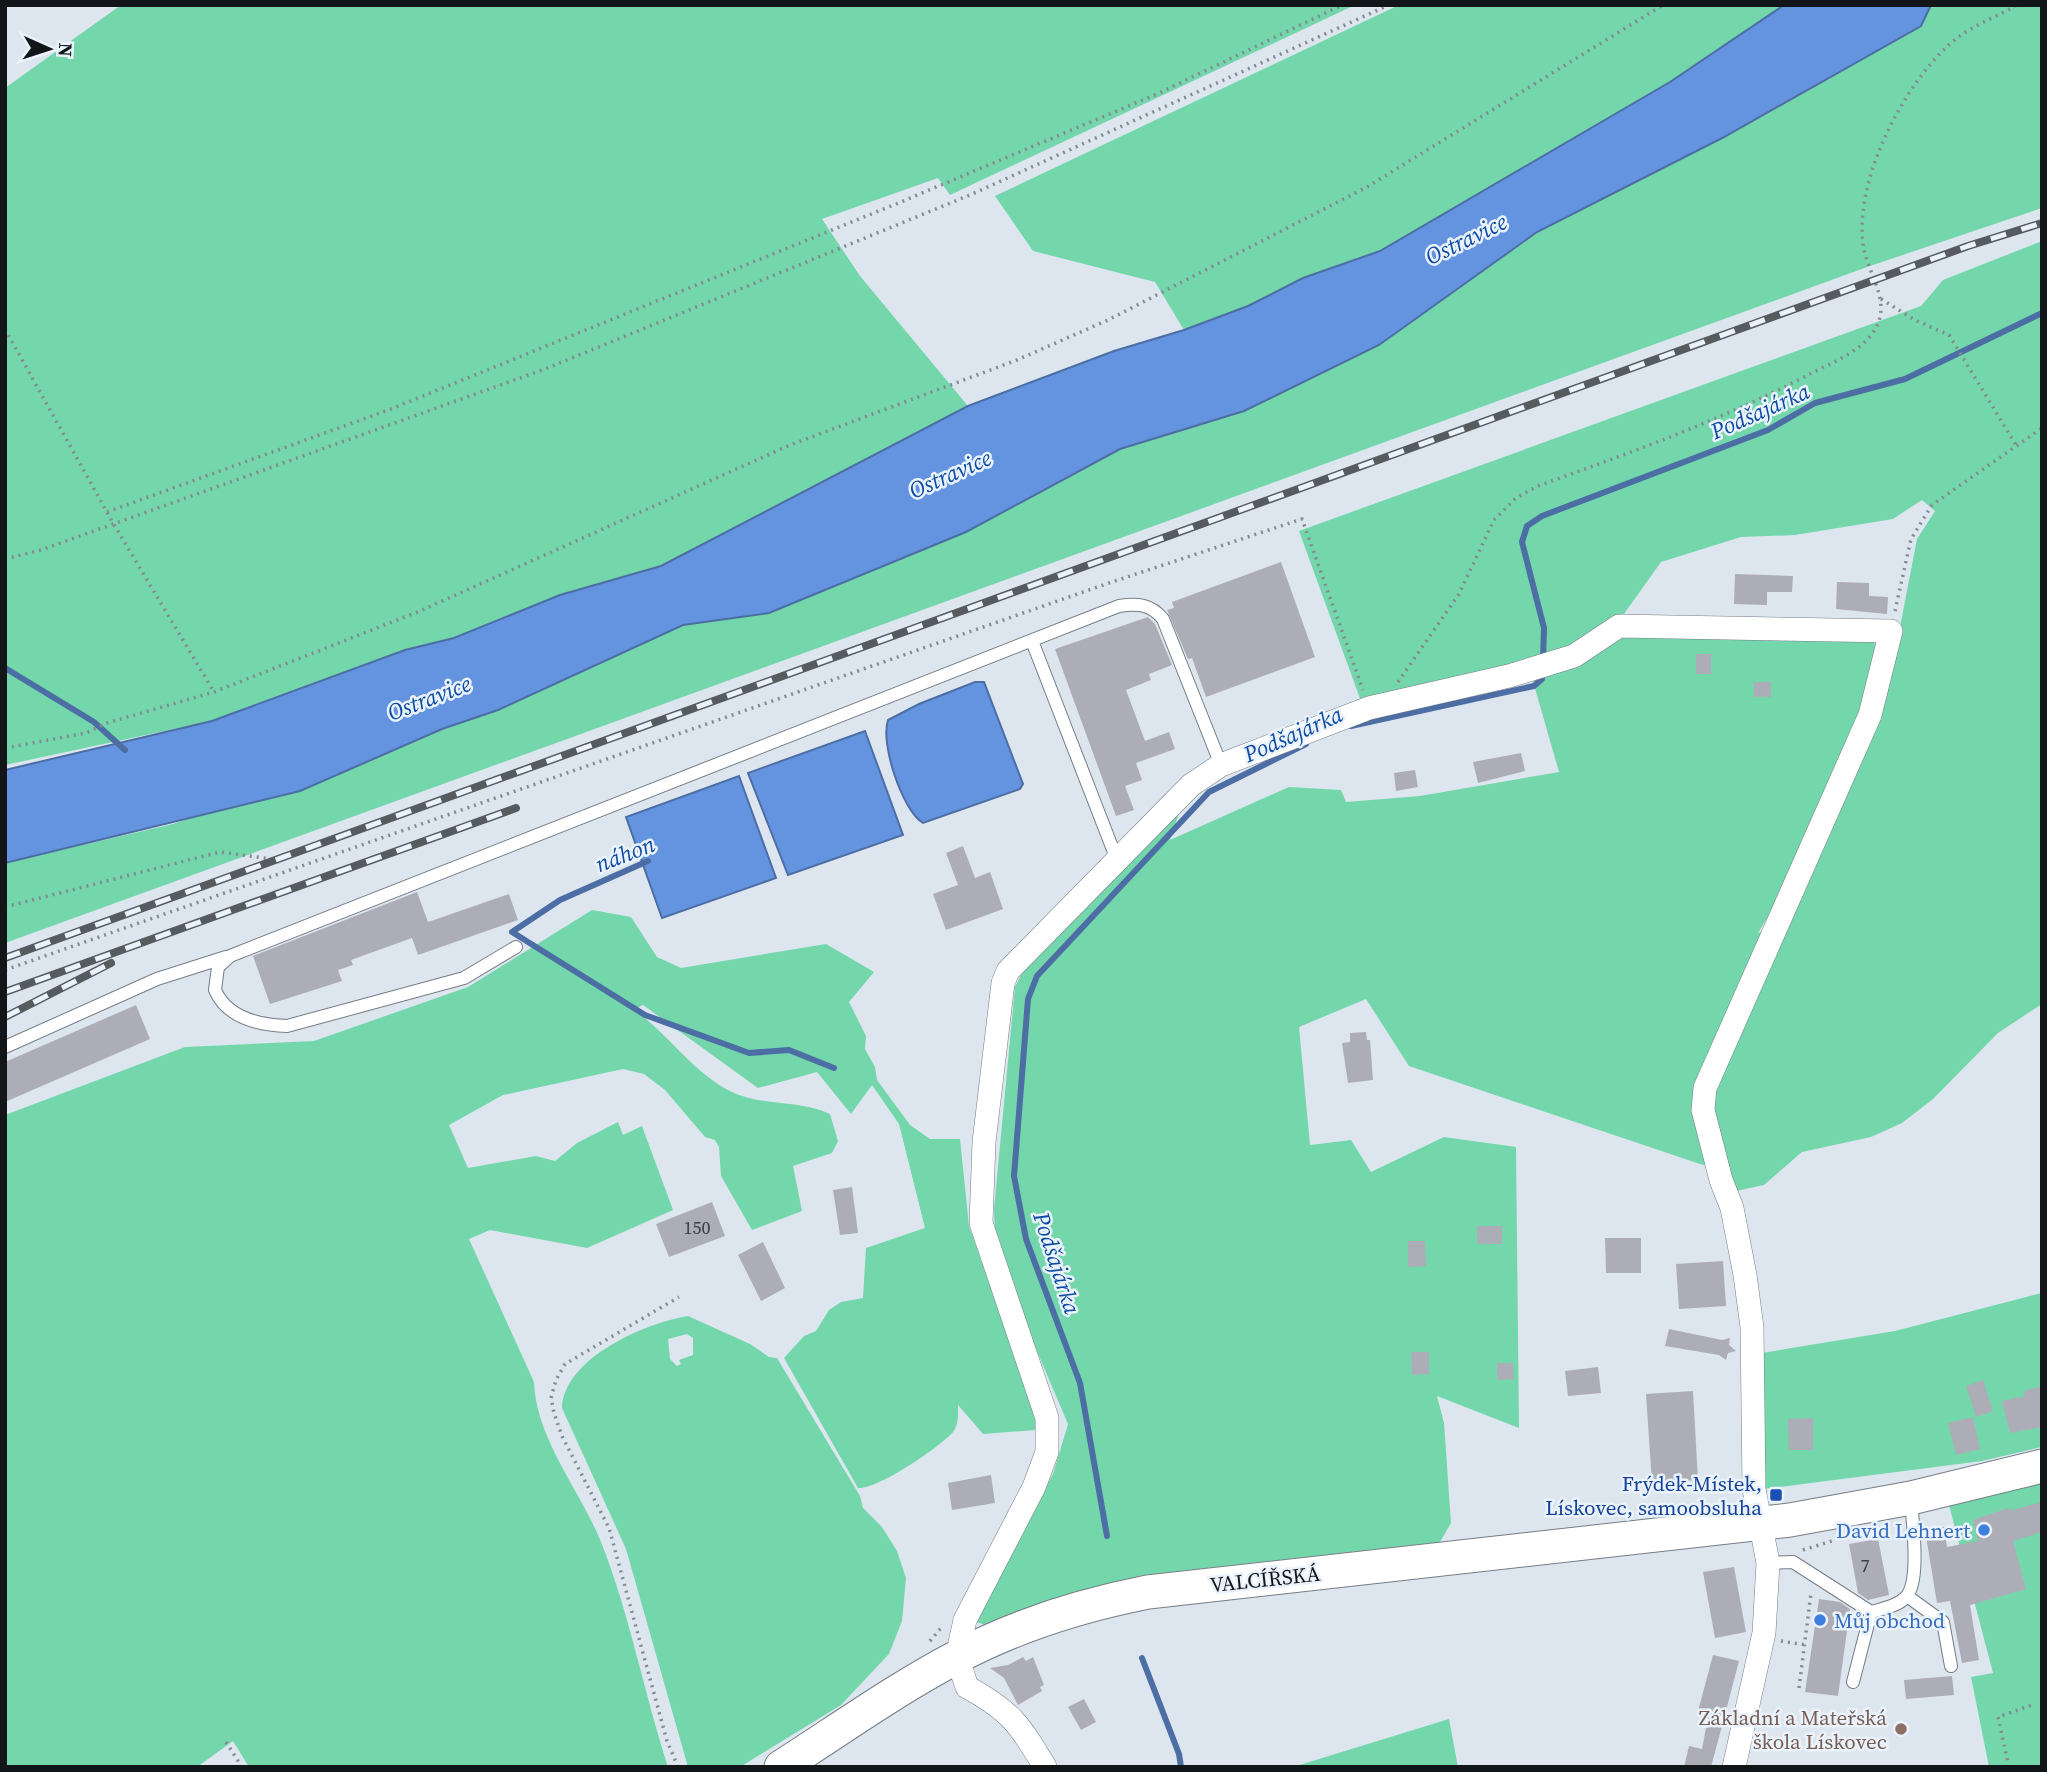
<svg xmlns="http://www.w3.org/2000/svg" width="2047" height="1772" font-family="'Source Serif 4',serif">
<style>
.green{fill:#73d7ab;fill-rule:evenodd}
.water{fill:#6494e0;stroke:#4c6ea4;stroke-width:2}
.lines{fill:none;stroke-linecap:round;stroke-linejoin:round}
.stream{stroke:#4c6ea4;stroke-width:6}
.building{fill:#adadb7}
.service-casing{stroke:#757d85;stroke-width:14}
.minor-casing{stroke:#757d85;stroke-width:24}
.secondary-casing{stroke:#757d85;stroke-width:35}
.path{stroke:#848a91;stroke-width:3.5;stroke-dasharray:2 5;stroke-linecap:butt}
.service{stroke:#fff;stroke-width:12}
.minor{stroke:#fff;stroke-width:23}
.secondary{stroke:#fff;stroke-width:33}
.rail-casing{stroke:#565b60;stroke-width:8}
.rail{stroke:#eaf3fc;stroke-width:5;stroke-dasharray:16;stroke-linecap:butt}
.transit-dot{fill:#1a4fb4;stroke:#eaf3fc;stroke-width:2.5}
.shop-dot{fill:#3f7fe0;stroke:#eaf3fc;stroke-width:2.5}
.education-dot{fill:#8d6e63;stroke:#eaf3fc;stroke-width:2.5}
.labels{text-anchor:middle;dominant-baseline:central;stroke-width:5;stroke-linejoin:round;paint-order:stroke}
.number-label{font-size:18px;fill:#3a3c40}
.transit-label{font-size:21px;fill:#164399;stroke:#eaf3fc;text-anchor:end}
.shop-label{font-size:21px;fill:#366cbe;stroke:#eaf3fc;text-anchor:end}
.street-label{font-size:21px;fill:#131619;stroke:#eaf3fc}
.education-label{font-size:21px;fill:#785e54;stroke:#eaf3fc;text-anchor:end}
.water-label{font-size:23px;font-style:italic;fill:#0e4ba4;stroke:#eaf3fc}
</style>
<rect width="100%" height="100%" fill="#dde6ef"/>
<path class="green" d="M121 5H1355L950 195 938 178 822 219 860 276 968 406 661 566 560 595 454 638 405 650 212 721 5 765V88Z
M1399 5H1784L1670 82 1380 251 1303 278 1248 306 1184 330 1155 282 1033 251 995 196Z
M1931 5H2042V208L1870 266 5 943V863L173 824 498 710 683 625 769 613 966 532 1120 449 1244 411 1453 293 1537 232 1724 137 1921 26Z
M2042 241V1004L1998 1033 1933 1099 1902 1123 1871 1137 1802 1152 1764 1185 1736 1191 1727 1162 1703 1165 1409 1066 1366 999 1299 1027 1310 1145 1351 1140 1371 1172 1444 1137 1516 1147 1519 1428 1437 1396 1444 1423 1451 1523 1440 1542 1145 1575 1062 1596 986 1625 976 1622 984 1600 1053 1474 1068 1424 1007 1281 995 1239 994 1209 1015 987 1028 961 1182 804 1170 840 1289 787 1341 790 1346 802 1420 796 1559 772 1532 678 1573 663 1623 631 1653 629 1870 637 1879 649 1866 710 1812 836 1798 867 1758 933 1777 928 1827 833 1863 754 1900 627 1917 539 1935 511 1922 500 1893 519 1795 535 1741 537 1661 562 1619 621 1572 650 1530 665 1362 704 1299 531 1921 306 1943 280Z
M592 910 631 917 657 957 681 968 826 944 874 972 849 1002 866 1036 865 1049 875 1067 877 1080 910 1125 930 1139H960L969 1226 1034 1411 1036 1430 983 1434 958 1405C958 1414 959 1424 953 1432 940 1447 877 1490 858 1488L784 1358 804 1336 816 1331 829 1310 841 1302 863 1298 866 1248 925 1228 899 1124 872 1085 851 1114 817 1072 758 1088 643 1005 634 1010C669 1034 691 1071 730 1091 762 1107 797 1099 830 1114L838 1141 832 1153 793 1166 802 1211 752 1230 721 1176 719 1147 715 1140 705 1137 665 1090 644 1074 623 1069 503 1095 449 1125 468 1168 536 1156 555 1161 577 1143 618 1122 623 1135 642 1126 673 1210 587 1248 490 1230 469 1239 534 1382C536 1439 580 1490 601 1542 630 1615 644 1693 668 1767H249L233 1741 197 1767H5V1115L185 1047 314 1041 468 987Z
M2042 1293V1447L1982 1461 1764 1489 1762 1353 1895 1331Z
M688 1316 750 1344 769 1357 777 1358 860 1496 863 1508 882 1527 897 1551 906 1578 902 1621 889 1654 841 1705 740 1767H688L626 1549 562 1408C564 1358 645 1323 688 1316ZM687 1334 693 1338V1355L679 1360 681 1364 677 1366 670 1359 668 1339Z
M2042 1481V1767H1989L1971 1677 1993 1673 1949 1505Z
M1449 1719 1458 1767H1293Z"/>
<path class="water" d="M1784 5H1931L1921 26 1724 137 1537 232 1379 345 1244 411 1120 449 966 532 769 613 683 625 498 710 442 729 300 791 5 863V770L212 721 405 650 454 638 560 595 661 566 968 406 1114 351 1184 330 1248 306 1303 278 1380 251 1670 82Z
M975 682H984L1023 784 1020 789 923 823C902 810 880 743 888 720L919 704Z
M865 731 903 835 788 875 748 773Z
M739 776 776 878 662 918 626 817Z"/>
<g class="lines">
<path class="stream" d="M1543 660 1544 628 1522 542 1527 526 1542 516 1768 430 1815 403 1905 379 2042 313
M5 668 94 722 125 750
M1351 726 1534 686 1542 679V671
M648 861 560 900 512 932 645 1015 749 1053 789 1050 834 1068
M1107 1536 1080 1383 1026 1239 1014 1176 1028 999 1037 976 1209 792 1306 744
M1142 1658 1179 1754 1181 1767"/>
</g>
<path class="building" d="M1281 562 1315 657 1206 697 1192 658 1188 659 1167 610 1174 608 1172 602Z
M1735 574 1793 576 1792 592H1767V605L1734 604Z
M1837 582 1869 583V596L1888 597 1887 614 1836 609Z
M1148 617 1155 624 1172 665 1149 674 1151 680 1126 690 1145 741 1169 732 1175 749 1136 763 1142 780 1125 786 1134 810 1116 816 1055 649Z
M1696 654H1711V674H1696Z
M1754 682H1771V697H1754Z
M1521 753 1525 771 1478 783 1473 762Z
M1415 770 1418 787 1396 791 1394 773Z
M963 846 975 878 990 872 1003 909 946 930 933 894 958 885 946 853Z
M417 892 428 922 509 894 518 920 418 955 412 938 351 960 353 965 338 970 342 981 270 1004 253 956Z
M136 1005 150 1039 5 1102V1062Z
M1366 1032 1367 1040H1370L1373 1080 1348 1083 1342 1043 1350 1042V1033Z
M852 1187 858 1233 840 1235 833 1190Z
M712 1202 725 1236 669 1257 656 1224Z
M1477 1226H1502V1244H1477Z
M1605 1238H1641V1273H1606Z
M1408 1241H1425L1426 1266 1408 1267Z
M763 1242 785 1288 761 1301 738 1255Z
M1723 1261 1726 1306 1679 1309 1676 1264Z
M1669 1329 1722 1340 1730 1338 1729 1345 1736 1351 1728 1353 1726 1360 1719 1355 1665 1346Z
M1411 1352H1429V1374L1412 1375Z
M1497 1363H1513L1514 1379 1497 1380Z
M1598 1367 1601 1393 1568 1396 1565 1371Z
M1983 1380 1993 1411 1976 1417 1966 1386Z
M2042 1386V1427L2010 1433 2002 1401 2025 1396 2024 1391Z
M1693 1391 1698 1480 1652 1483 1646 1394Z
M1973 1417 1980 1449 1956 1455 1948 1423Z
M1813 1418V1450H1789L1788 1419Z
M991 1475 995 1503 952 1510 948 1483Z
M2042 1502V1532L2013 1541 2026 1589 1970 1605 1979 1660 1962 1663 1950 1601 1937 1603 1925 1530 1944 1527 1947 1547 1978 1541 1973 1520 2008 1508 2012 1510Z
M1878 1539 1889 1595 1868 1600 1858 1593 1849 1544Z
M1734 1567 1746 1632 1715 1638 1703 1572Z
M1819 1599 1840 1602 1850 1609 1838 1696 1805 1692Z
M1713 1655 1739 1661 1722 1726 1711 1767H1684L1689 1746 1702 1749 1708 1717 1697 1715Z
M1023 1657 1026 1661 1033 1657 1044 1685 1040 1687 1042 1691 1018 1705 1004 1678 990 1668 1008 1665Z
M1952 1676 1954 1695 1906 1699 1904 1680Z
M1084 1699 1096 1722 1081 1730 1068 1707Z"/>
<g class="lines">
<defs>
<path id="service" d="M1032 641 1117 860
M516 947 464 978 287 1026C260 1025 227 1018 215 990L218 967 230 956 1119 606C1137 603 1151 604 1163 619L1221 765
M5 1047 157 979 226 957
M1768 1563 1793 1562 1871 1612C1882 1609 1898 1606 1906 1597 1921 1581 1912 1520 1911 1498
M1907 1596 1943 1622 1951 1666
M1853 1682 1871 1612"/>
<path id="minor" d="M1045 1767C1020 1725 1011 1711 967 1687L957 1657 965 1620 1034 1487 1047 1452V1418L981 1223 984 1142 1003 983 1008 971 1191 785 1221 765 1369 708 1509 676 1574 656 1619 626 1891 631 1870 715 1705 1088 1703 1110 1721 1180 1732 1208 1745 1275 1752 1327 1754 1489 1768 1563 1764 1633 1734 1767"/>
<path id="secondary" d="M781 1767C839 1730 896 1689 957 1657 1017 1625 1082 1605 1148 1592L1790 1520 1911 1498 2042 1466"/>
</defs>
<use href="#service" class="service-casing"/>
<use href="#minor" class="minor-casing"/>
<use href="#secondary" class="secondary-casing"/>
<path class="path" d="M1881 299 1915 320 1949 335 2016 445
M5 329 113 523 214 692
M107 512 391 409 896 204 1157 94 1342 5
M5 559 41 550 545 369 970 195 1389 5
M1895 611 1911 539 1932 505 2042 428
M1398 682 1459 594 1494 520 1516 498 1538 486C1632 452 1719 421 1808 375 1830 363 1860 353 1874 331 1892 304 1870 277 1864 250 1851 184 1905 79 1957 38 1974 25 1998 16 2017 5
M5 748 86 733 107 723 214 692 420 611 790 445 1017 360 1108 320 1367 187 1663 5
M5 907 220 852 279 860
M5 970 1106 584 1302 519 1363 690
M1803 1550 1832 1541
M930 1641 941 1628
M1781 1641 1806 1645
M1799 1688 1811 1593
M226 1742 242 1767
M678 1767 667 1741 609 1528 562 1436 554 1413 551 1398 556 1380 565 1364 679 1297
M2009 1767 1998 1717 2032 1705"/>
<use href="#service" class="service"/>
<use href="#minor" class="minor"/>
<use href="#secondary" class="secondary"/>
<defs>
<path id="rail" d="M5 958 1968 246 2042 223
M5 992 516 808
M5 1017 111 963"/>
</defs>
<use href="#rail" class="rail-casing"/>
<use href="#rail" class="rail"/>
</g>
<rect class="transit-dot" x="1769" y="1488" width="14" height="14" rx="3.5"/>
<g class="shop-dot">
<circle cx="1984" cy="1530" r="7"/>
<circle cx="1820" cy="1620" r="7"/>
</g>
<circle class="education-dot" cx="1901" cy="1729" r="7"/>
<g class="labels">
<g class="number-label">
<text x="697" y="1227">150</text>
<text x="1865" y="1565">7</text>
</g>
<g class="transit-label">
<text x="1762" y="1483">Frýdek-Místek,<tspan x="1762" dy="24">Lískovec, samoobsluha</tspan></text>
</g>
<g class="shop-label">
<text x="1970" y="1530">David Lehnert</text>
<text x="1834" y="1620" text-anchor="start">Můj obchod</text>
</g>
<g class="street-label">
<text transform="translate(1265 1579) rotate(-6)">VALCÍŘSKÁ</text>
</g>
<g class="education-label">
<text x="1887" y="1717">Základní a Mateřská<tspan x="1887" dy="24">škola Lískovec</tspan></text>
</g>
<g class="water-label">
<text transform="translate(1466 239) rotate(-26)">Ostravice</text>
<text transform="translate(1760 411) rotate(-24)">Podšajárka</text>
<text transform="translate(950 474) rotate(-24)">Ostravice</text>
<text transform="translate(429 698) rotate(-21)">Ostravice</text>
<text transform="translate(1293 734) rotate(-24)">Podšajárka</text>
<text transform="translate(625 854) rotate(-21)">náhon</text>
<text transform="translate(1057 1263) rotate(72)">Podšajárka</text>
</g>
</g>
<rect width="2047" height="1772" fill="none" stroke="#131619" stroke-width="14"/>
<g transform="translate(49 49) rotate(93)" stroke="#eaf3fc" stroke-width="5" paint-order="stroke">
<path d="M0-5L12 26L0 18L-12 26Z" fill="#131619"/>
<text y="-10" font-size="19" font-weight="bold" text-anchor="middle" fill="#131619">N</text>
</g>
</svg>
